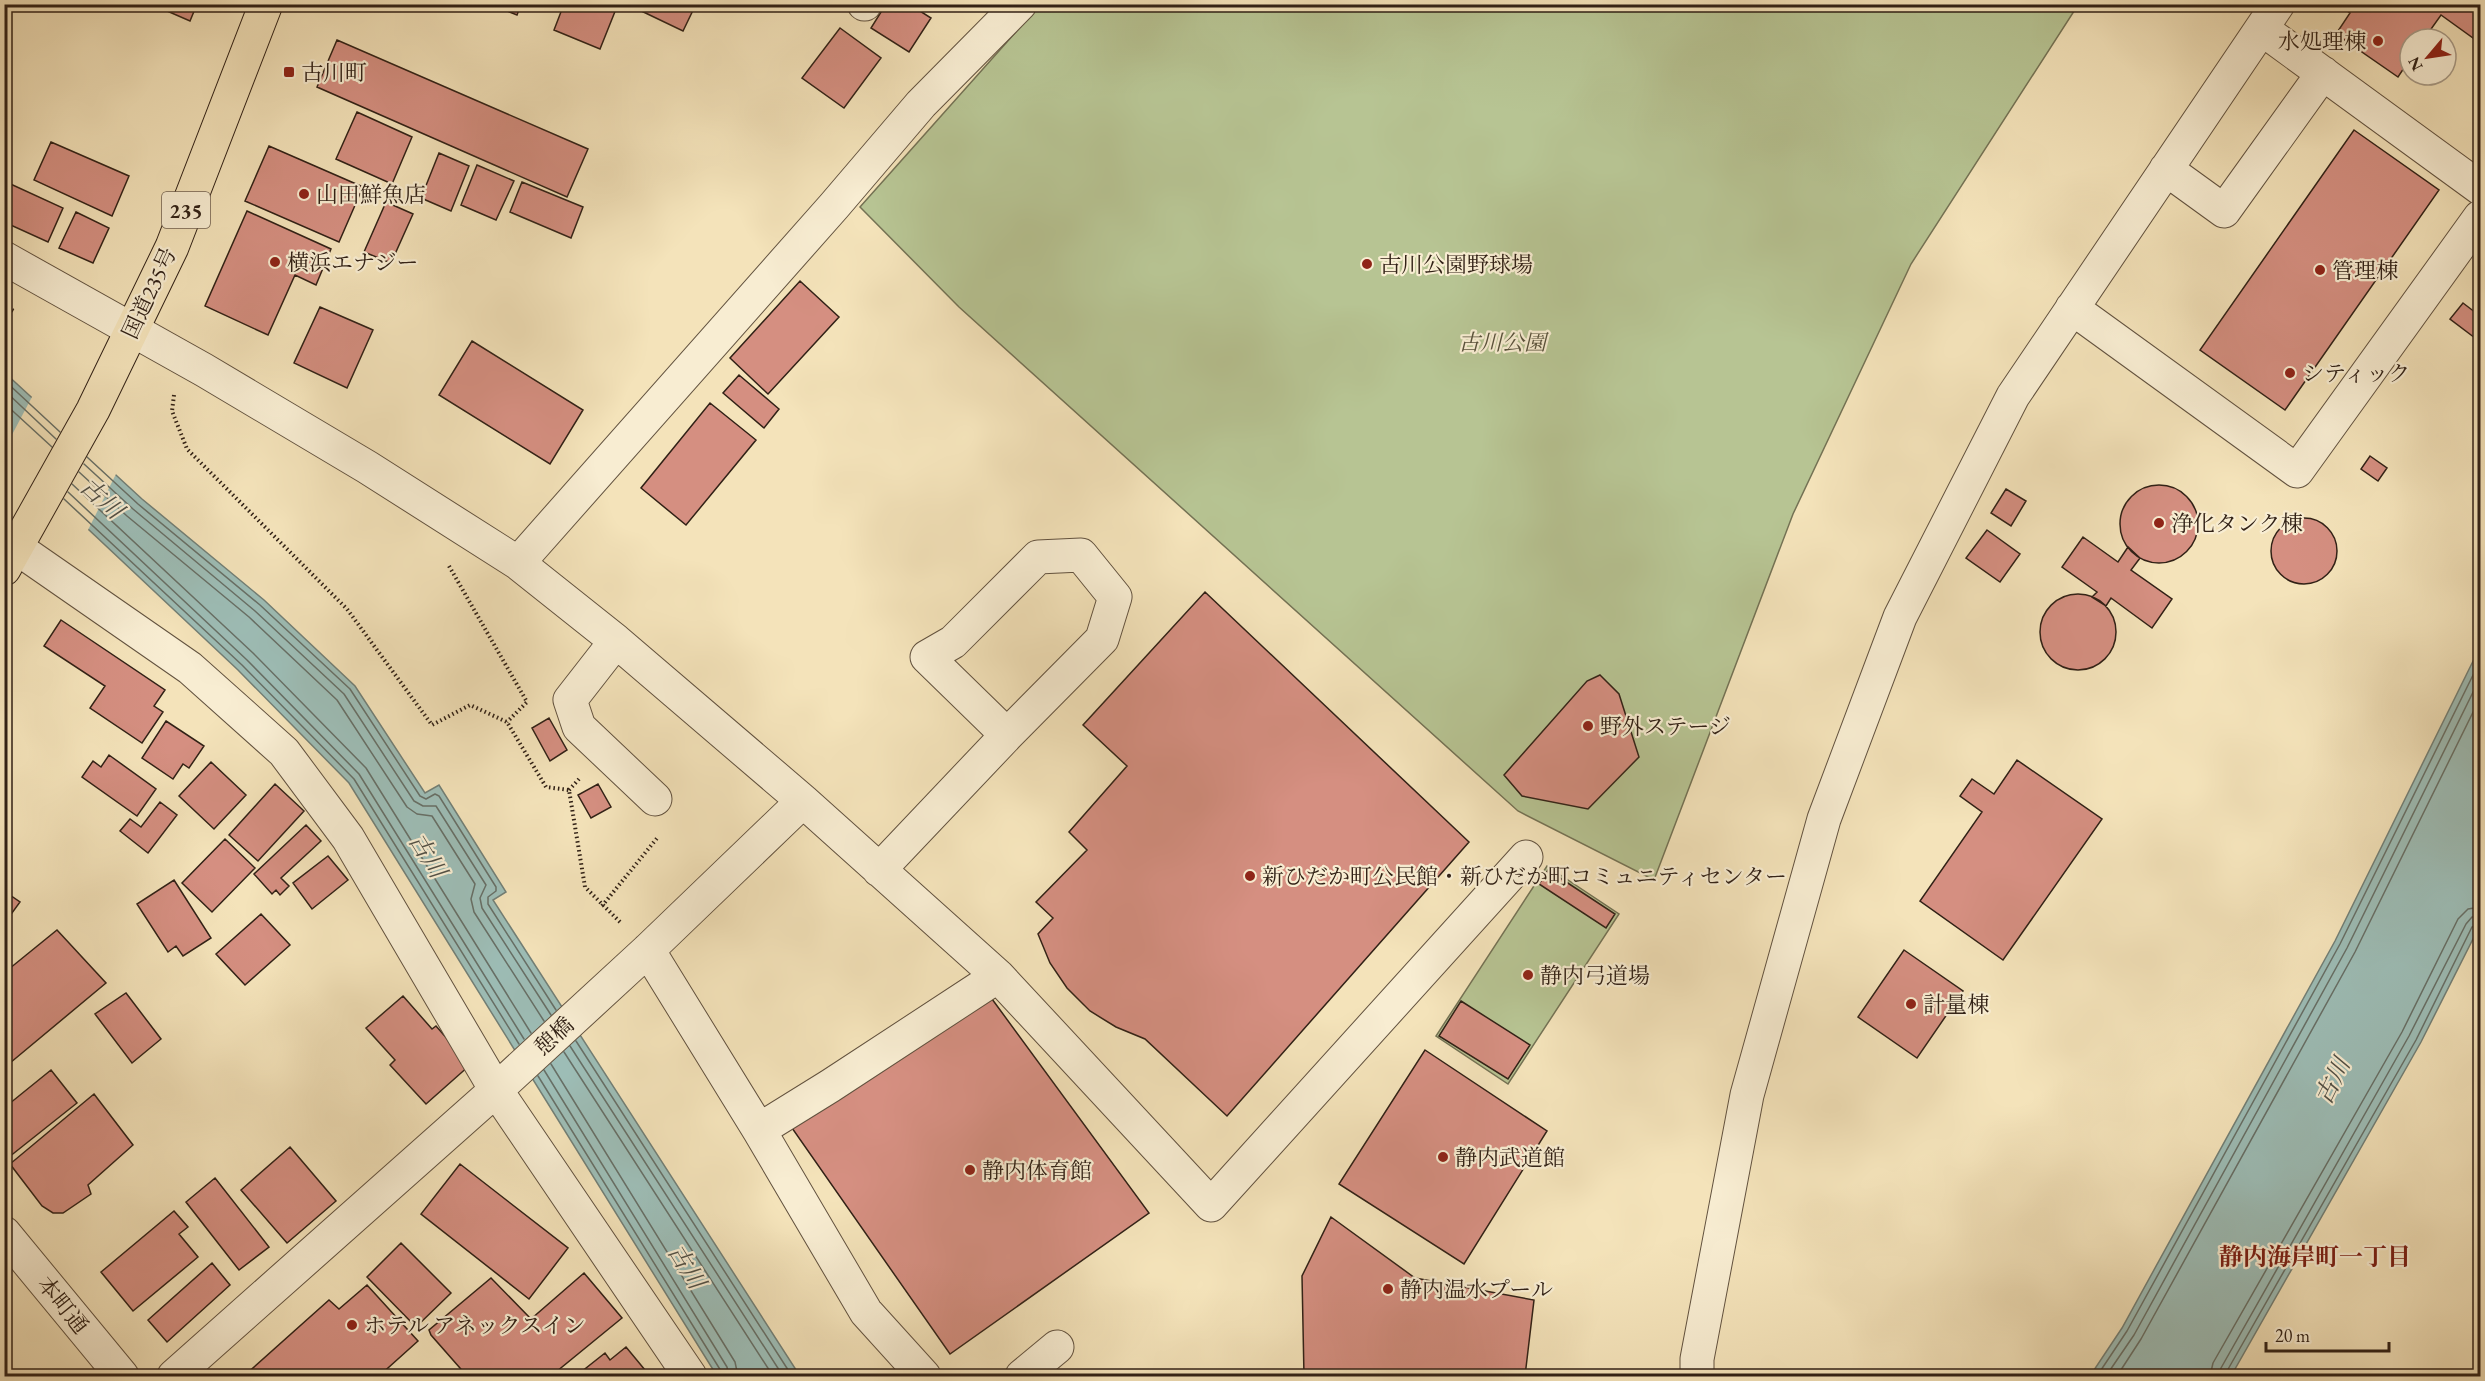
<svg xmlns="http://www.w3.org/2000/svg" width="2485" height="1381" font-family="'EB Garamond','Noto Serif JP',serif">
<style>
.green{fill:#b7c493;stroke:#747254;stroke-width:1.5}
.water{fill:#9dbdb6;stroke:#727f76;stroke-width:1.5}
.pier{fill:#f4e3ba}
.lines{fill:none;stroke-linecap:round;stroke-linejoin:round}
.shore{stroke:#676f66;stroke-width:1.5}
.building{fill:#d58f81;stroke:#312116;stroke-width:1.5}
.minor-casing{stroke:#62523f;stroke-width:35}
.highway-casing{stroke:#312116;stroke-width:35}
.path{stroke:#312116;stroke-width:4;stroke-dasharray:1.5 3;stroke-linecap:butt}
.minor{stroke:#f8edd2;stroke-width:33}
.highway{stroke:#f4e3ba;stroke-width:33}
.poi-dot{fill:#8f2418;stroke:#f8edd2;stroke-width:2}
.labels{text-anchor:middle;dominant-baseline:central;stroke-width:4.5;stroke-linejoin:round;paint-order:stroke}
.shield{fill:#f8edd2;stroke:#6d5e4e;stroke-width:1.5}
.shield-label{font-size:21px;font-weight:bold;fill:#312116}
.poi-label{font-size:22px;fill:#312116;stroke:#f8edd2;text-anchor:start}
.street-label{font-size:22px;fill:#312116;stroke:#f8edd2}
.park-label{font-size:22px;font-style:italic;fill:#59523c;stroke:#f8edd2}
.water-label{font-size:24px;font-style:italic;fill:#515046;stroke:#f8edd2}
.neighbourhood-label{font-size:24px;font-weight:bold;fill:#7a1f14;stroke:#f8edd2}
</style>
<rect width="100%" height="100%" fill="#f4e3ba"/>
<filter id="stains"><feTurbulence type="fractalNoise" baseFrequency=".00333" numOctaves="4"/><feColorMatrix values="0 0 0 0 .2 0 0 0 0 .09 0 0 0 0 .02 0 0 0 .5 -.17"/></filter>
<radialGradient id="worn" r=".72"><stop offset=".6" stop-color="#630" stop-opacity="0"/><stop offset="1" stop-color="#630" stop-opacity=".3"/></radialGradient>
<path class="green" d="M1040 5H2078L1911 264 1793 514 1654 880 1518 811 959 307 860 207Z
M1547 866 1619 914 1508 1084 1436 1036Z"/>
<path class="water" d="M4 372 142 499 264 600 355 686 425 793 439 785 506 892 493 900 800 1376H717L349 783 238 670 5 451Z
M2480 647V925L2421 1042 2231 1376H2090L2122 1328 2335 941Z"/>
<path class="pier" d="M33 395 117 472 87 532 4 455 5 448Z"/>
<g class="lines">
<path class="shore" d="M4 380 60 432
M4 390 56 439
M4 403 52 447
M87 457 138 504 260 605 350 689 420 796 426 799 435 794 439 796 496 887V891L488 897V904L556 1010
M84 464 133 509 255 611 344 694 414 801 423 806H436L486 885 480 898 482 908 551 1015
M79 472 127 516 249 617 337 700 407 807 417 814 432 816 475 884 471 899 474 912 544 1021
M72 484 253 653 366 768 531 1033
M68 492 247 660 359 774 524 1039
M64 499 242 665 354 779 519 1044
M576 1041 792 1376
M570 1046 783 1376
M564 1052 773 1376
M551 1064 735 1362 738 1376
M544 1070 727 1367 729 1376
M538 1076 721 1371 722 1376
M2097 1376 2127 1331 2340 944 2480 661
M2106 1376 2134 1335 2347 948 2480 678
M2117 1376 2141 1339 2355 952 2480 698
M2210 1376 2213 1363 2402 1032 2458 919 2468 909 2480 907
M2219 1376 2221 1368 2409 1036 2466 924 2472 917 2480 916
M2226 1376 2227 1371 2416 1040 2472 927 2480 924"/>
</g>
<path class="building" d="M151 4H197L190 21Z
M490 4H521L517 15Z
M564 4H618L600 49 554 30Z
M634 4H696L683 31 633 7Z
M886 4H909L931 18 909 52 871 28Z
M2337 4H2480V43L2441 15 2424 39H2410V59L2398 77 2336 34 2350 13Z
M840 28 881 58 844 108 802 78Z
M337 40 588 149 567 197 317 87Z
M357 112 412 137 392 184 336 159Z
M2354 130 2439 190 2285 410 2200 350Z
M51 142 129 176 112 216 34 180Z
M269 146 363 187 339 242 245 201Z
M439 153 469 166 451 211 421 198Z
M477 165 514 181 496 220 461 205Z
M4 181 63 208 48 242 4 222Z
M522 182 583 207 571 238 510 212Z
M386 202 413 214 391 263 364 252Z
M247 211 331 249 316 285 295 275 268 335 205 306Z
M76 212 109 228 93 263 59 248Z
M800 281 839 317 768 394 730 358Z
M2463 303 2480 316V330L2475 338 2450 319Z
M320 307 373 330 347 388 294 363Z
M472 341 583 410 550 464 439 395Z
M739 375 779 409 764 428 723 393Z
M710 403 756 440 686 525 641 488Z
M2370 456 2387 468 2378 481 2361 469Z
M2120 524a39 39 0 1 1 78 0a39 39 0 1 1-78 0Z
M2006 489 2026 501 2011 526 1991 513Z
M2271 551a33 33 0 1 1 66 0a33 33 0 1 1-66 0Z
M1987 530 2020 554 2000 582 1966 558Z
M2083 537 2118 562 2128 547 2140 558 2131 570 2172 599 2152 628 2111 598 2106 606 2092 597 2097 592 2062 567Z
M1205 592 1469 842 1227 1116 1145 1039 1116 1027 1090 1011 1067 988 1050 963 1038 934 1053 918 1036 902 1087 850 1069 832 1127 766 1083 725Z
M2040 632a38 38 0 1 1 76 0a38 38 0 1 1-76 0Z
M61 620 165 690 154 706 163 712 142 743 90 708 105 686 44 646Z
M1600 675 1619 694 1639 757 1588 809 1522 796 1504 775 1587 681Z
M549 718 567 750 550 761 532 728Z
M166 721 204 746 189 768 183 764 173 779 142 758Z
M109 755 156 789 137 816 82 777 93 761 101 767Z
M2017 760 2102 819 2003 960 1920 901 1982 812 1960 796 1972 779 1994 794Z
M211 762 246 795 214 829 179 796Z
M275 784 304 811 258 861 229 835Z
M598 784 611 807 591 818 578 795Z
M160 802 177 815 148 853 120 831 130 819 141 827Z
M306 825 321 841 281 878 289 886 280 895 276 890 272 894 254 874Z
M225 839 255 868 212 912 182 883Z
M328 856 348 880 312 909 293 883Z
M1548 870 1615 914 1606 928 1539 884Z
M174 880 211 938 183 956 176 946 168 952 137 904Z
M4 891 20 902 4 924Z
M261 914 290 945 245 985 216 954Z
M57 930 106 983 4 1068V973Z
M1904 950 1963 991 1917 1058 1858 1017Z
M126 993 161 1039 132 1063 95 1014Z
M403 996 432 1029 436 1026 470 1065 426 1104 390 1065 395 1060 366 1028Z
M992 999 1149 1213 950 1354 792 1128Z
M1461 1001 1530 1045 1508 1079 1439 1036Z
M1425 1050 1547 1131 1464 1264 1339 1184Z
M51 1070 77 1103 4 1161V1108Z
M94 1094 133 1145 88 1185 91 1194 63 1213H53L42 1206 10 1164Z
M290 1147 336 1201 287 1243 241 1190Z
M460 1164 568 1248 529 1299 421 1214Z
M215 1178 269 1247 239 1270 186 1202Z
M174 1211 188 1227 179 1234 198 1257 133 1311 101 1272Z
M1331 1217 1415 1278 1534 1300 1525 1376H1304L1302 1276Z
M401 1243 451 1293 416 1327 367 1277Z
M212 1263 230 1285 167 1342 148 1320Z
M584 1273 622 1318 551 1376H467L431 1335 429 1330 491 1278 531 1319Z
M367 1285 418 1341 379 1376H244L329 1300 339 1309Z
M626 1347 650 1376H576L605 1353 610 1360Z
M53 1370 58 1376H46Z"/>
<g class="lines">
<defs>
<path id="minor" d="M864 4H865
M2262 29 2480 188
M2166 169 2224 211 2323 73
M4 258 204 370 367 467 518 563 616 641 803 801 998 976 1211 1205 1526 857
M2072 308 2297 471 2480 217
M4 536 17 548 190 668 284 752 348 838 496 1090 690 1376
M518 563 834 206 921 104 1020 4
M616 641 570 700 579 727 655 799
M879 870 1007 735 927 657 953 642 1038 557 1081 555 1115 597 1102 639 1007 735
M648 950 759 1130 866 1312 924 1376
M759 1130 830 1086 998 976
M4 1233 122 1376
M174 1376 496 1090 648 950 803 801
M1022 1376 1057 1347
M1697 1376V1359L1747 1095 1824 819 1900 617 2013 396 2278 4"/>
<path id="highway" d="M4 569 93 410 172 247 266 4"/>
</defs>
<use href="#minor" class="minor-casing"/>
<use href="#highway" class="highway-casing"/>
<path class="path" d="M4 306 14 311
M174 395 172 411 187 449 347 609 432 725 470 705 507 722 546 787 569 790 585 887 622 924
M449 566 527 702 507 722
M569 790 579 779
M602 906 658 837"/>
<use href="#minor" class="minor"/>
<use href="#highway" class="highway"/>
</g>
<g class="poi-dot">
<circle cx="2378" cy="41" r="6"/>
<rect x="283" y="66" width="12" height="12" rx="3"/>
<circle cx="304" cy="194" r="6"/>
<circle cx="275" cy="262" r="6"/>
<circle cx="1367" cy="264" r="6"/>
<circle cx="2320" cy="270" r="6"/>
<circle cx="2290" cy="373" r="6"/>
<circle cx="2159" cy="523" r="6"/>
<circle cx="1588" cy="726" r="6"/>
<circle cx="1250" cy="876" r="6"/>
<circle cx="1528" cy="975" r="6"/>
<circle cx="1911" cy="1004" r="6"/>
<circle cx="1443" cy="1157" r="6"/>
<circle cx="970" cy="1170" r="6"/>
<circle cx="1388" cy="1289" r="6"/>
<circle cx="352" cy="1325" r="6"/>
</g>
<g class="labels">
<rect class="shield" x="162" y="192" width="48" height="36" rx="4.5"/>
<g class="shield-label">
<text x="186" y="210">235</text>
</g>
<g class="poi-label">
<text x="2366" y="41" text-anchor="end">水処理棟</text>
<text x="301" y="72">古川町</text>
<text x="316" y="194">山田鮮魚店</text>
<text x="287" y="262">横浜エナジー</text>
<text x="1379" y="264">古川公園野球場</text>
<text x="2332" y="270">管理棟</text>
<text x="2302" y="373">シティック</text>
<text x="2171" y="523">浄化タンク棟</text>
<text x="1600" y="726">野外ステージ</text>
<text x="1262" y="876">新ひだか町公民館・新ひだか町コミュニティセンター</text>
<text x="1540" y="975">静内弓道場</text>
<text x="1923" y="1004">計量棟</text>
<text x="1455" y="1157">静内武道館</text>
<text x="982" y="1170">静内体育館</text>
<text x="1400" y="1289">静内温水プール</text>
<text x="364" y="1325">ホテル アネックスイン</text>
</g>
<g class="street-label">
<text transform="translate(149 293) rotate(-65)">国道235号</text>
<text transform="translate(554 1036) rotate(-43)">憩橋</text>
<text transform="translate(63 1305) rotate(51)">本町通</text>
</g>
<g class="park-label">
<text x="1502" y="342">古川公園</text>
</g>
<g class="water-label">
<text transform="translate(102 498) rotate(42)">古川</text>
<text transform="translate(428 855) rotate(58)">古川</text>
<text transform="translate(2332 1081) rotate(-64)">古川</text>
<text transform="translate(687 1266) rotate(58)">古川</text>
</g>
<g class="neighbourhood-label">
<text x="2315" y="1256">静内海岸町一丁目</text>
</g>
</g>
<rect width="2485" height="1381" fill="none" stroke="#f4e3ba" stroke-width="24"/>
<rect x="6" y="6" width="2473" height="1369" fill="none" stroke="#312116" stroke-width="3"/>
<rect x="12" y="12" width="2461" height="1357" fill="none" stroke="#312116" stroke-width="1.5"/>
<g transform="translate(2428 57) rotate(241)"><circle r="28" fill="#f8edd2" stroke="#a89b87" stroke-width="1.5"/>
<path d="M0-4.5L10 22L0 15L-10 22Z" fill="#8f2418"/>
<text y="-9" font-size="16" font-weight="bold" text-anchor="middle" fill="#312116">N</text>
</g>
<path d="M2266 1342v9h123v-9" fill="none" stroke="#312116" stroke-width="3"/>
<text x="2275" y="1342" font-size="18" fill="#312116" stroke="#f8edd2" stroke-width="4.5" paint-order="stroke">20 m</text>
<rect width="100%" height="100%" filter="url(#stains)"/>
<rect width="100%" height="100%" fill="url(#worn)"/>
</svg>
